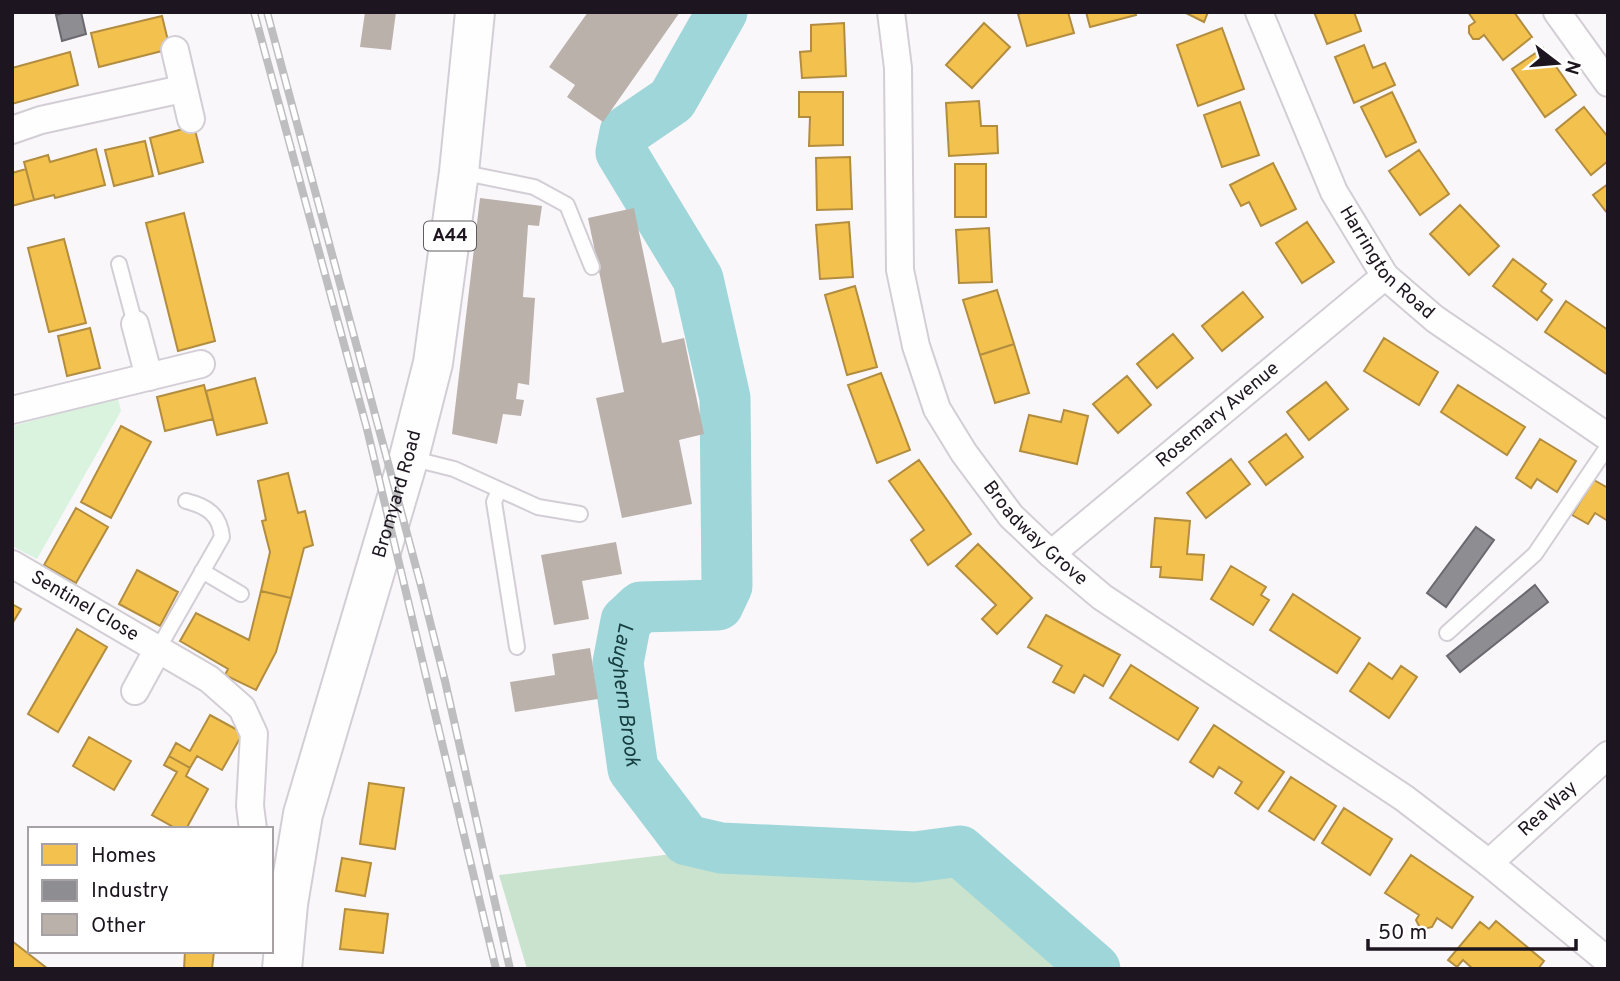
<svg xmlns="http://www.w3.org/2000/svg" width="1620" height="981" font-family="Overpass,sans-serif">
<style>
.green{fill:#d9f3de}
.forest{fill:#c9e3ce}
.homes{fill:#f2c14e;stroke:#b28d40;stroke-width:2}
.industry{fill:#8d8d92;stroke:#6b6970;stroke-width:2}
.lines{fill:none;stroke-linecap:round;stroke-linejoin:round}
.river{stroke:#9ed6d9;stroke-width:51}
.building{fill:#bab1ab}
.service-casing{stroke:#d3ced5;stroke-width:18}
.minor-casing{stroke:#d3ced5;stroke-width:30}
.primary-casing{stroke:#d3ced5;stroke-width:42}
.service{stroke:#fefefe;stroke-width:14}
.minor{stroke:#fefefe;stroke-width:26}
.primary{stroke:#fefefe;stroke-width:38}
.rail-casing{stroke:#bebdc0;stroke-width:8}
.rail{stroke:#fff;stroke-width:5;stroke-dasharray:16;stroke-linecap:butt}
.labels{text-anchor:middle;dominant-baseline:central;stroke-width:7;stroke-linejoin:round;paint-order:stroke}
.shield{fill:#fff;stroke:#615b62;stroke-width:2}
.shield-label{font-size:18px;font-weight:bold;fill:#1d151f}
.street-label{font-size:19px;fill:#1d151f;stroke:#fff}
.water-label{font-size:21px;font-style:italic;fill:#153c3e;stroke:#fff}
</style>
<rect width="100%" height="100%" fill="#faf7fb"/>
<path class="green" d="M118 398 121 411 37 559 12 546V426Z"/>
<path class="forest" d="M721 848 915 857 960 851 1095 969H527L499 875Z"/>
<path class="homes" d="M1024 12H1068L1074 33 1027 46 1018 14Z
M1086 12H1135L1136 15 1090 27Z
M1184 12H1208L1204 22Z
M1314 12H1354L1361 31 1327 44Z
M1468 12H1514L1532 37 1503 60 1484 35 1479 39H1473L1469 33V26L1475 22Z
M162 16 170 49 99 67 91 33Z
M844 23 846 76 802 78 800 52 811 51V25Z
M984 23 1010 47 972 88 946 65Z
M1222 28 1244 89 1198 106 1177 45Z
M1364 45 1373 68 1385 63 1395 85 1354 103 1335 57Z
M1543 48 1576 95 1545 117 1512 69Z
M70 52 78 85 12 104V68Z
M799 92H843V145L809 146 810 117H799Z
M1392 92 1416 142 1386 157 1361 107Z
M979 101 981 126H997L998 153 949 156 946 103Z
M1240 102 1259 155 1222 167 1204 115Z
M1584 107 1608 137V161L1591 175 1556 130Z
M194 126 203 162 159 174 150 138Z
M145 141 153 176 114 186 105 150Z
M96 149 105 185 55 198 54 195 34 200 24 162 48 155 50 162Z
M1419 150 1449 194 1420 215 1389 171Z
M850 157 852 209 817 210 816 158Z
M1273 163 1296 209 1261 226 1249 202 1241 206 1230 185Z
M955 164H986V217H955Z
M26 169 34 200 12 206V173Z
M1608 184V214L1593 195Z
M1460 205 1499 246 1469 275 1430 234Z
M184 213 215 341 178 351 146 223Z
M849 222 853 277 820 279 816 225Z
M1307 222 1334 262 1302 283 1276 243Z
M989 228 992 282 959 283 956 230Z
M64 239 86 323 49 332 28 248Z
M1513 259 1546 284 1541 291 1552 300 1537 320 1493 286Z
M855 286 877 367 847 375 825 295Z
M997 290 1014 344 980 355 963 300Z
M1243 292 1263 317 1222 351 1202 326Z
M1566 301 1608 330V375L1545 332Z
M90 328 100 368 67 376 58 336Z
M1173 334 1193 358 1157 388 1137 364Z
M1384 338 1438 372 1419 405 1364 371Z
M1014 344 1029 393 995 403 980 355Z
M881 373 910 450 877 463 848 385Z
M1127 376 1151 405 1118 433 1093 404Z
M255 378 267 423 217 435 206 391Z
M1326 382 1348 409 1309 440 1287 412Z
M204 385 213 419 165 431 157 397Z
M1458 385 1525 427 1507 455 1441 412Z
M1064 410 1088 416 1077 464 1020 451 1029 415 1061 422Z
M121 426 151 442 111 518 81 502Z
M1286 434 1303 457 1266 485 1249 462Z
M1540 439 1576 461 1557 492 1537 479 1531 488 1516 478Z
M1231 459 1250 484 1206 518 1187 493Z
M919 460 971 534 928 565 911 540 924 530 889 481Z
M288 473 298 513 305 511 313 545 304 548 291 598 261 591 270 552 262 521 266 520 258 481Z
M1594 480 1608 488V521L1595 513 1588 524 1572 515Z
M76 508 108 527 76 583 44 565Z
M1155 518 1190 521 1187 554 1204 555 1202 580 1160 577 1161 567H1151Z
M978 544 1032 598 997 634 982 619 996 605 956 566Z
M1231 566 1266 587 1261 595 1269 600 1253 625 1211 599Z
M137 570 178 592 160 626 119 604Z
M261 591 291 598 276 652 256 690 225 675 228 669 180 641 196 613 249 640Z
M1293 594 1360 638 1337 673 1270 630Z
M12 604 21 609 12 624Z
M1046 615 1120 655 1103 686 1084 675 1074 693 1053 682 1062 666 1028 647Z
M77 629 107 647 58 732 28 714Z
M1369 663 1392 679 1401 666 1417 677 1389 718 1350 691Z
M1131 665 1198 708 1178 740 1110 698Z
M210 715 243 733 222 770 197 756 190 768 169 756 176 743 190 751Z
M1214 725 1284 772 1258 809 1235 793 1242 782 1219 767 1213 777 1190 762Z
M89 737 131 761 114 790 73 766Z
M169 756 190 768 186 776 208 789 186 829H177L152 815 177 772 164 765Z
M1291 777 1336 806 1314 840 1269 811Z
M369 783 404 788 395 849 360 844Z
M1344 808 1392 839 1370 875 1322 843Z
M1411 855 1473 897 1452 928 1437 918 1432 927 1424 929 1419 926 1416 920 1419 915 1385 893Z
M342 858 371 863 365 896 336 891Z
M345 909 388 914 383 953 340 949Z
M1496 921 1544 961 1538 969H1473L1463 960 1457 967 1448 960 1480 922 1489 929Z
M12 941 48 969H12Z
M185 951H214L212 969H184Z"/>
<path class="industry" d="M66 12H81L86 34 62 41 56 15Z
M1476 527 1494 540 1446 607 1427 593Z
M1535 585 1548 602 1460 672 1447 656Z"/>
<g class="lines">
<path class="river" id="s1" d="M722 12 672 100 625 132 621 152 698 279 725 398 727 586 718 605 641 607 626 621 618 663 633 769 687 840 721 848 915 857 960 851 1095 969"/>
</g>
<path class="building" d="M365 12H396L391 50 360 47Z
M588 12H680L603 122 567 97 575 85 549 67Z
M480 198 542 206 539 226 528 225 523 297 535 298 529 385 518 383 516 399 524 400 521 416 503 414 497 444 452 434Z
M634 208 662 343 684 338 704 434 679 440 692 504 622 518 596 398 624 392 588 218Z
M616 542 622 574 582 581 589 619 554 625 541 555Z
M590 648 598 699 515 712 510 682 555 675 552 654Z"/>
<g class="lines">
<defs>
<path id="service" d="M460 172 534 187 567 205 592 267
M119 264 135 324
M410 458 454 469 538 507 580 514
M499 490 494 502 517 647
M202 571 241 594
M1447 633 1535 554 1608 446
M158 649 222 537C220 515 207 506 186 501"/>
<g id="minor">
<path id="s2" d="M891 12 898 68 900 270 916 346 937 409 964 453 1011 516 1051 554 1102 597 1404 798 1489 863 1608 961"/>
<path id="s3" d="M1259 12 1334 192 1385 276 1435 319 1608 437"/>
<path d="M1557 12 1608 83"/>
<path d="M175 50 191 119"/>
<path d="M12 130 41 120 182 89"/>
<path d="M135 324 149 377"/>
<path d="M12 410 201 364"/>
<path id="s4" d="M1051 554 1385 276"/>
<path id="s5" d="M12 564 209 679 242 708 254 734 250 806 253 829"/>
<path d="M135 691 158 649"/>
<path id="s6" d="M1489 863 1608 755"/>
</g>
<g id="primary">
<path id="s7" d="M282 969 288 904 303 814 409 457 433 363 459 172 475 12"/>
</g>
</defs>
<use href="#service" class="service-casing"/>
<use href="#minor" class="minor-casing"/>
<use href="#primary" class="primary-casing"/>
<use href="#service" class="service"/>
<use href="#minor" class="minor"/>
<use href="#primary" class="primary"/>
<defs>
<path id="rail" d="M254 12 367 429 496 969
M267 12 420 582 445 681 510 969"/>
</defs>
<use href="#rail" class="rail-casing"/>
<use href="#rail" class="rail"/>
</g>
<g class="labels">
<rect class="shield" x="424" y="221.5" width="52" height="29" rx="5"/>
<g class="shield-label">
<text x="450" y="236">A44</text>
</g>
<g class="street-label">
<text stroke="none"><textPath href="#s3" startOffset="284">Harrington Road</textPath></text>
<text stroke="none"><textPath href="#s4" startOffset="217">Rosemary Avenue</textPath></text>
<text stroke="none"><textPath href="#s7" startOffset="490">Bromyard Road</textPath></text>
<text stroke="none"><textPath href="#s2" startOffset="562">Broadway Grove</textPath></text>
<text stroke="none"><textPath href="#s5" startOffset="84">Sentinel Close</textPath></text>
<text stroke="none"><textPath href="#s6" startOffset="80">Rea Way</textPath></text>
</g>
<g class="water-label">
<text stroke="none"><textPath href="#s1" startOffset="830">Laughern Brook</textPath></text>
</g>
</g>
<rect width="1620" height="981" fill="none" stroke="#1d151f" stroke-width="28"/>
<rect x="28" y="827" width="245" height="126" fill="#ffffff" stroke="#a5a1a5" stroke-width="2"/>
<rect x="42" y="844" width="35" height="21" fill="#f2c14e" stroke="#a5a1a5" stroke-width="2"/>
<text x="91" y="862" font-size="21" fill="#1d151f">Homes</text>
<rect x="42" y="880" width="35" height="21" fill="#8d8d92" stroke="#a5a1a5" stroke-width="2"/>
<text x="91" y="897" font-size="21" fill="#1d151f">Industry</text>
<rect x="42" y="914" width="35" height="21" fill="#bab1ab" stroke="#a5a1a5" stroke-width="2"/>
<text x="91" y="932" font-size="21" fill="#1d151f">Other</text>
<g transform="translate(1557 63) rotate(106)" stroke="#ffffff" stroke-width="5" paint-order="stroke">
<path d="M0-5L12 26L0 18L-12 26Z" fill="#1d151f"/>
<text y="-10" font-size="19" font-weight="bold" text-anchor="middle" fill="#1d151f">N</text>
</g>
<path d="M1368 939v10h208v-10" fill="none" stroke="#1d151f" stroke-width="3.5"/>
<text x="1378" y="939" font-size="21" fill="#1d151f" stroke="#ffffff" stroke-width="5" paint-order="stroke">50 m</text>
</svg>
